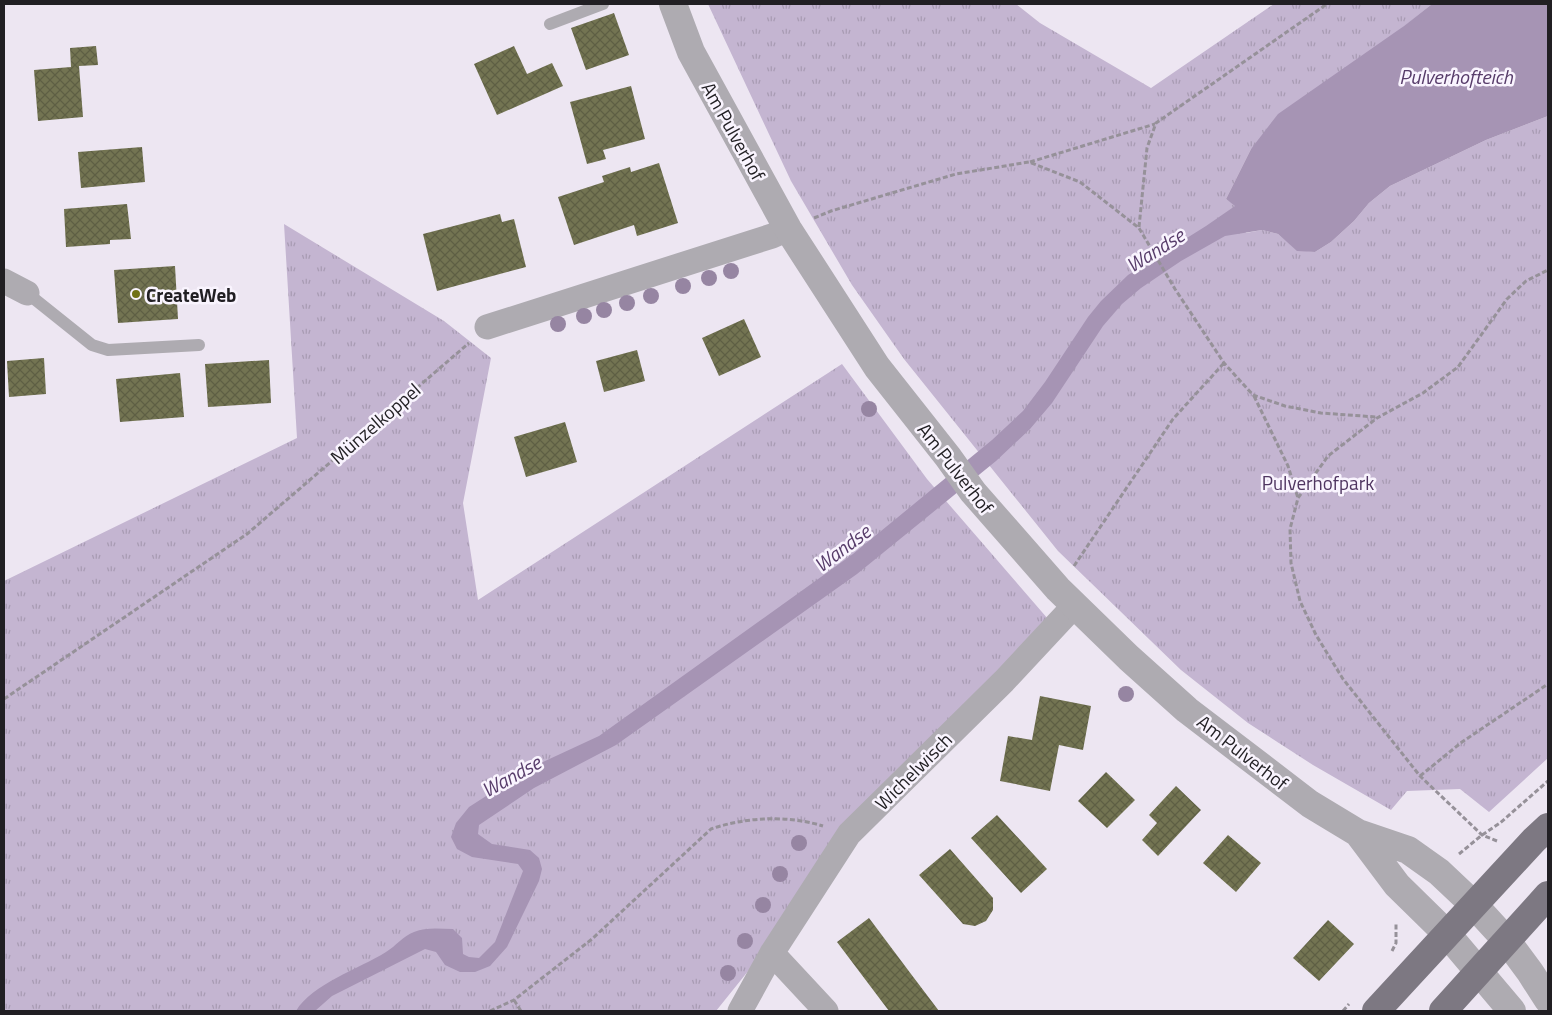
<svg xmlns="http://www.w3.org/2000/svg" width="1552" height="1015" font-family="'Titillium Web',sans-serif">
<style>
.grass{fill:url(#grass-tufts)}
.water{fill:#a694b4}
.building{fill:url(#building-cross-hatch)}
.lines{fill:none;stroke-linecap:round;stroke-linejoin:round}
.path{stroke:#969199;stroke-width:3;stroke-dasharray:5 2.5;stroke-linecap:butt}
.service{stroke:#aeabb1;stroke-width:12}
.minor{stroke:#aeabb1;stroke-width:25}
.tertiary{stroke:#aeabb1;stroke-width:28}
.primary{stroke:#7d7882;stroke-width:28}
.tree{fill:#9685a2}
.poi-dot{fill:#707116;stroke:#f9f4fe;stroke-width:2}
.labels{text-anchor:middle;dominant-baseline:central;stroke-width:5;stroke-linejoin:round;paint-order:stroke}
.street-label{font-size:19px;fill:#211f23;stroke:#f9f4fe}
.poi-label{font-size:19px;font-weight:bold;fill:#211f23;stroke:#f9f4fe;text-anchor:start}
.park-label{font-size:19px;fill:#4f3561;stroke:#f9f4fe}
.water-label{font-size:20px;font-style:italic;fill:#573c6a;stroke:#f9f4fe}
</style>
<defs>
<pattern id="grass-tufts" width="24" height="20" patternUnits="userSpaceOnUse" patternTransform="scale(1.25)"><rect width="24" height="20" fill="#c4b5d1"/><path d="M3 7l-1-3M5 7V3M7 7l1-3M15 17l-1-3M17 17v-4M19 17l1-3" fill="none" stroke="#a89bb3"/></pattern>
<pattern id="building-cross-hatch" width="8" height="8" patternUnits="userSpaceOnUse" patternTransform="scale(1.25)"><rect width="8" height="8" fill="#737452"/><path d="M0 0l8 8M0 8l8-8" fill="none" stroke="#5e5f44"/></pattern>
</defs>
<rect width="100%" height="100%" fill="#ede6f2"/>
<path class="grass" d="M708 4H1016L1040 23 1151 88 1274 4H1432L1251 149 1226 199 1235 205 1246 233 1262 230 1278 234 1297 250 1315 252 1331 242 1354 221 1369 203 1390 186 1486 140 1548 116V758L1489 812 1460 789 1407 791 1391 810 1313 765 1248 723 1181 670 1058 551 904 359 852 285 791 181Z
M284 224 444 321 491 358 463 503 478 600 842 364 927 479 1048 619 757 960 716 1011H4V581L297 438Z"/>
<path class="water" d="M1432 4H1548V116L1486 140 1390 186 1369 203 1354 221 1331 242 1315 252 1297 251 1278 234 1262 230 1225 236 1181 261 1141 288 1122 304 1103 326 1052 403 1030 429 996 461 857 574 616 745 534 788 479 825 478 834 492 844 530 850 539 858 542 869 539 881 507 947 490 966 475 972H460L445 965 436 952 425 949 332 996 315 1011H296C312 984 359 969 386 952 396 946 403 936 414 932 426 927 440 929 453 929L462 938 463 954 469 957 479 958 495 942 523 871 518 864 472 857 457 849 451 837 456 823 469 807 530 768 599 736 853 554 992 440 1023 411 1045 382 1088 317 1101 301 1128 275 1206 226 1235 206 1226 199 1251 149 1278 114 1404 26Z"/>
<path class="building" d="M614 13 629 55 586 70 571 28Z
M96 46 98 65 79 66 83 117 38 121 34 70 71 67 70 48Z
M514 46 527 74 552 63 563 86 497 115 474 64Z
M631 86 645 139 603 150 606 159 587 164 570 102Z
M142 147 145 182 81 188 78 152Z
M659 163 678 223 637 236 634 225 574 245 558 197 604 182 602 176 630 167 631 172Z
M127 204 131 239 110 240V244L66 247 64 209Z
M500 214 502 222 514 219 526 267 437 291 423 234Z
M175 266 178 319 118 323 114 270Z
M744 319 761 357 719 376 702 338Z
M637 350 645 381 604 392 596 361Z
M44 358 46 394 9 397 7 361Z
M269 360 271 403 208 407 205 364Z
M180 373 184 417 120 422 116 379Z
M565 422 577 462 526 477 514 437Z
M1040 696 1091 706 1083 750 1059 745 1050 791 1000 781 1008 736 1032 740Z
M1106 772 1135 800 1107 828 1078 801Z
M1176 786 1201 810 1158 856 1142 840 1157 823 1149 815Z
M997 815 1047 869 1021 893 971 838Z
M1228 835 1261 863 1236 892 1203 863Z
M950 849 993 898V910L986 921 975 926 963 924 919 875Z
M869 918 911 974 939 1011H889L837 942Z
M1328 920 1354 944 1319 981 1293 958Z"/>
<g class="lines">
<path class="path" d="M1030 162 1155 124
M814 218 831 211 956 174 1029 162 1080 182 1139 228 1175 289 1224 363 1253 395 1285 406 1321 413 1376 417
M1139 227 1147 148 1156 123 1327 4
M1254 396 1288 466 1298 498
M1074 566 1173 419 1224 363
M4 699 247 534 469 343
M1420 776 1462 742 1548 684
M1497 841 1482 835 1420 776 1343 679 1316 635 1300 601 1291 563 1290 529 1298 498 1328 456 1377 418 1423 393 1458 367 1507 299 1526 281 1548 270
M1459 854 1482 835 1500 823 1548 781
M1392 951 1396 943V923
M514 1000 521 1011
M490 1011 514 1000 592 939 711 829C746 817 787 815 823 826
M1343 1011 1349 1004"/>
<path class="service" d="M550 24 603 4
M27 293 92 345 108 350 199 345"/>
<path class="minor" d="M4 281 27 293
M487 327 772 236 788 229
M772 953 826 1011
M740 1011 772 953 849 834 1004 681 1074 606"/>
<path class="tertiary" d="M673 4 691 52 788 229 877 367 948 457 973 492 1058 589 1129 658 1187 710 1310 804 1358 833 1408 850 1439 872 1474 905 1507 941 1530 972 1548 1000
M1358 833 1397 885 1447 934 1512 1011"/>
<path class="primary" d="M1376 1011 1534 840 1548 827
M1443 1011 1548 895"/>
</g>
<g class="tree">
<circle cx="731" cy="271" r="8"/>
<circle cx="709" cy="278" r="8"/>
<circle cx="683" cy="286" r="8"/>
<circle cx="651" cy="296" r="8"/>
<circle cx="627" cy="303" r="8"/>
<circle cx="604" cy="310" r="8"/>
<circle cx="584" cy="316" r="8"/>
<circle cx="558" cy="324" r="8"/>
<circle cx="869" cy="409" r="8"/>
<circle cx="1126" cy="694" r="8"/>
<circle cx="799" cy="843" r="8"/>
<circle cx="780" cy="874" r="8"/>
<circle cx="763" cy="905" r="8"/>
<circle cx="745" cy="941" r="8"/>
<circle cx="728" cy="973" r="8"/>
</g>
<circle class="poi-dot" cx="136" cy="294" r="5"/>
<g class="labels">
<g class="street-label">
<text transform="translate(734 131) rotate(61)">Am Pulverhof</text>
<text transform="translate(375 423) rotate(-41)">Münzelkoppel</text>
<text transform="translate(956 468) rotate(52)">Am Pulverhof</text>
<text transform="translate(1243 752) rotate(38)">Am Pulverhof</text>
<text transform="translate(913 771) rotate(-45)">Wichelwisch</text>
</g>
<g class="poi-label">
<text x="146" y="294">CreateWeb</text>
</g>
<g class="park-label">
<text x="1318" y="482">Pulverhofpark</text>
</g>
<g class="water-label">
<text x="1456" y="76">Pulverhofteich</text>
<text transform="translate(1155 250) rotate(-32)">Wandse</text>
<text transform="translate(842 548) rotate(-37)">Wandse</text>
<text transform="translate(511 776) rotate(-29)">Wandse</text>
</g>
</g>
<rect width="1552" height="1015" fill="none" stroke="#211f23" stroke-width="10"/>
</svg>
